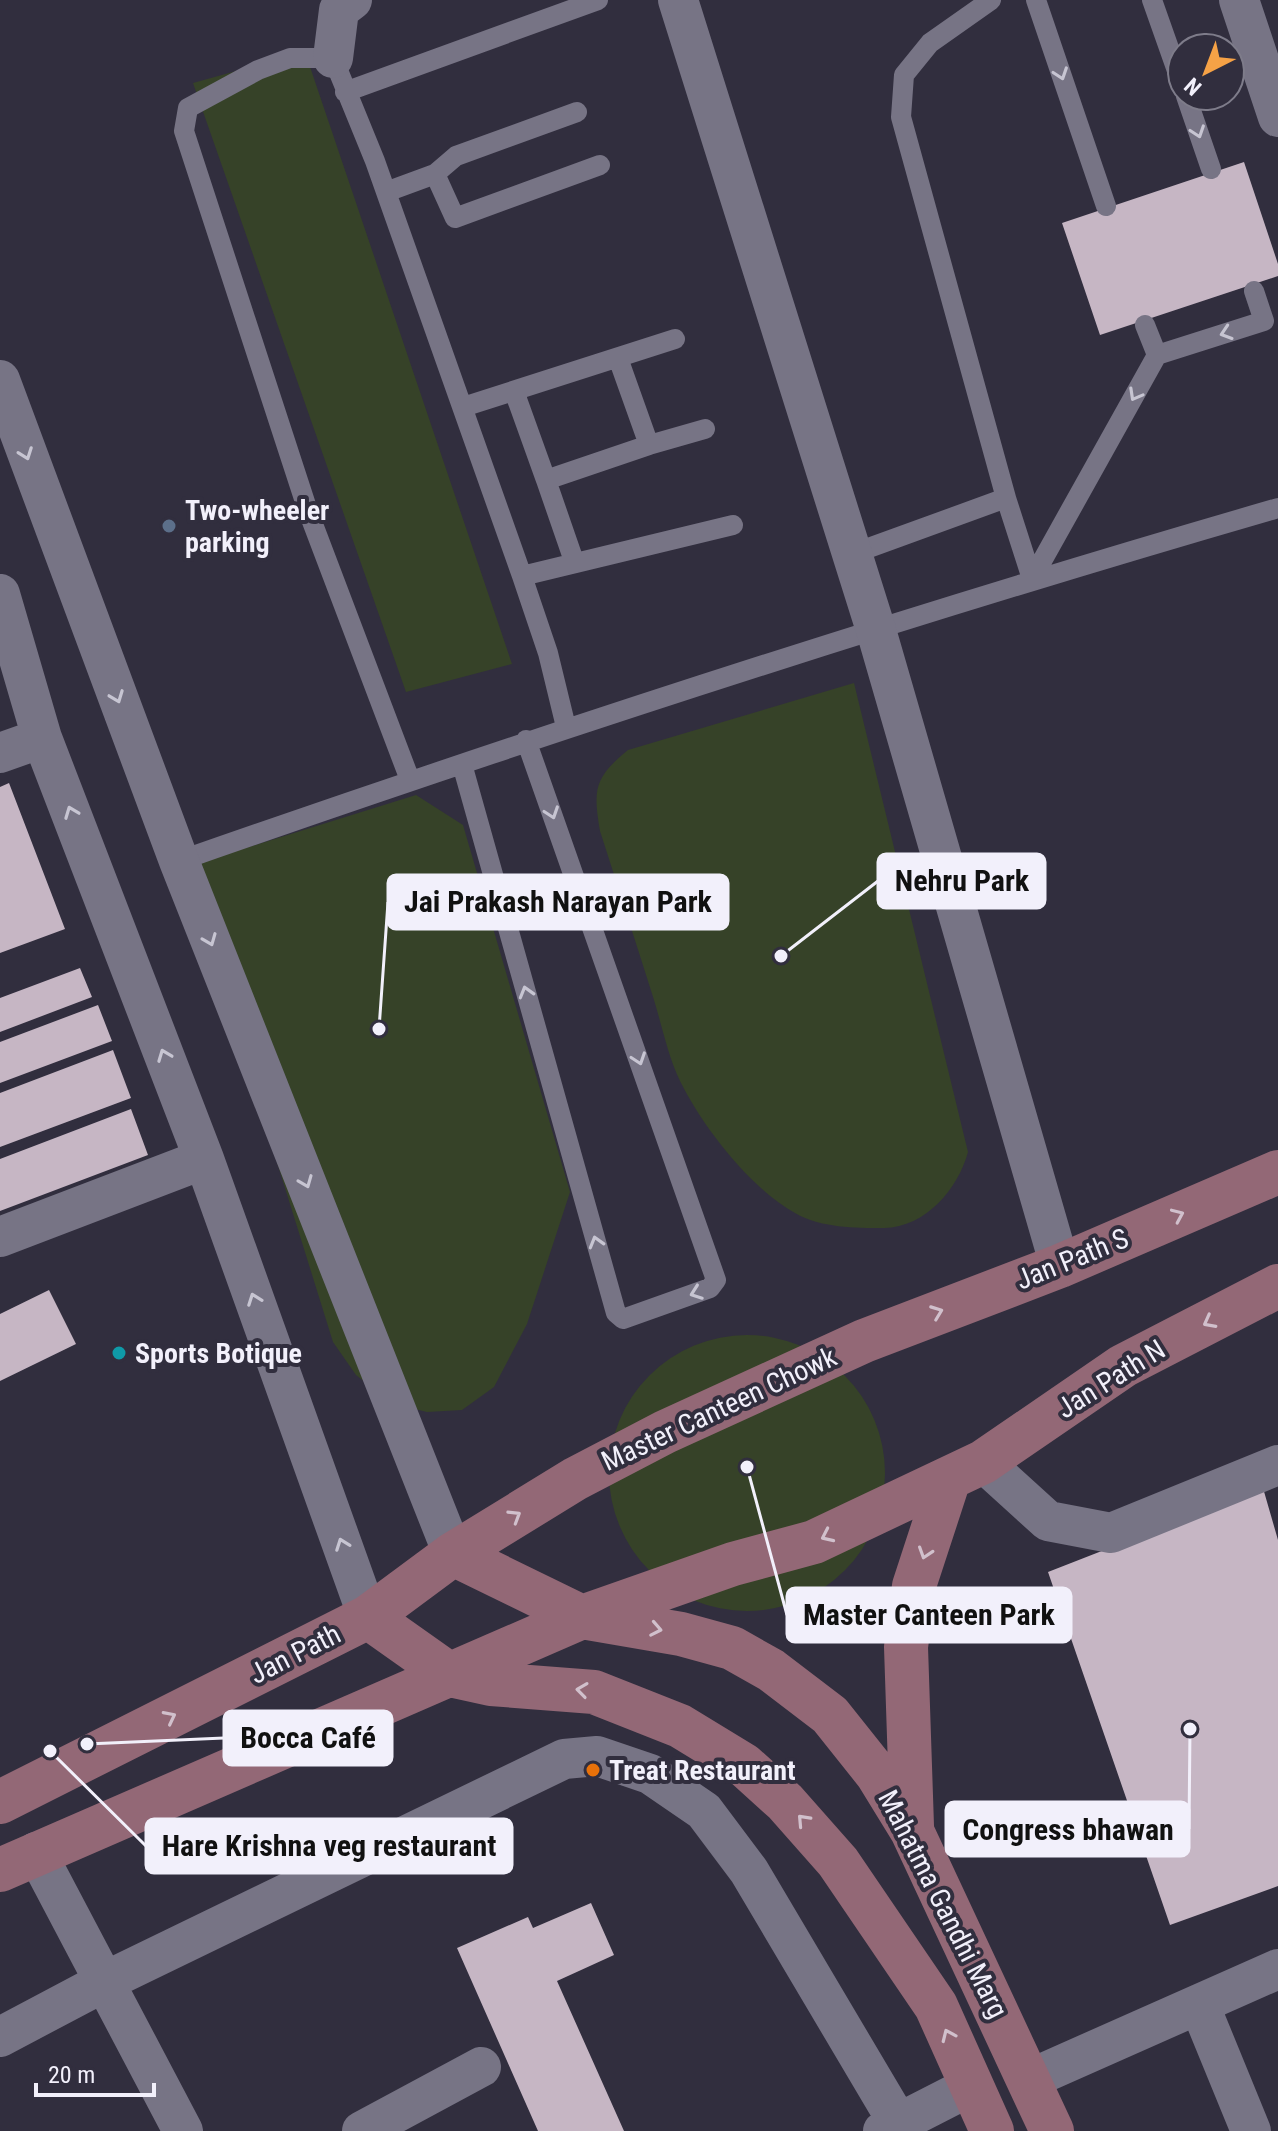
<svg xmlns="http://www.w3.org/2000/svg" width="1278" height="2131" font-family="'Roboto Condensed',sans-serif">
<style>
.green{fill:#364228}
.building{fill:#c6b6c4}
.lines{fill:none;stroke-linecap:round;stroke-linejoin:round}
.lane{stroke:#777485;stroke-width:20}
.street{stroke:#777485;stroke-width:40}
.secondary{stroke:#936876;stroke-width:44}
.oneway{stroke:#c7c5d2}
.oneway2{stroke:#d1c0cc}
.service-dot{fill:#5c6f8a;stroke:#312e3e;stroke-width:3}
.culture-dot{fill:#0f9aa8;stroke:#312e3e;stroke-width:3}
.food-dot{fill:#e8710a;stroke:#312e3e;stroke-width:3}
.labels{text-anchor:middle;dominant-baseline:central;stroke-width:8;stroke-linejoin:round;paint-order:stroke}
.poi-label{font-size:28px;font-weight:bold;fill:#f2f0fb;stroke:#312e3e;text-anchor:start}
.street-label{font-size:28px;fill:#f2f0fb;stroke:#312e3e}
.leader{fill:none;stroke:#f2f0fb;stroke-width:3}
.callout-dot{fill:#f2f0fb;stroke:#312e3e;stroke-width:3}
.callout{fill:#f2f0fb;stroke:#f2f0fb;stroke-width:3}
.callout-label{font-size:30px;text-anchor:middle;font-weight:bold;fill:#111}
</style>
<rect width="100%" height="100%" fill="#312e3e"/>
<path class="green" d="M305 52 512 664 406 692 193 83Z
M854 683 968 1152C958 1189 926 1227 884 1228 855 1228 821 1228 795 1213 749 1187 703 1127 680 1081 668 1056 662 1026 654 1000 636 943 618 887 600 831 593 789 594 778 628 750Z
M416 795 463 825 570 1192 527 1324 494 1387 462 1410 427 1412 391 1403 356 1375 333 1342 185 867Z
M609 1473a138 138 0 1 1 276 0a138 138 0 1 1-276 0Z"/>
<path class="building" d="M1244 162 1278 264V276L1100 335 1062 223Z
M9 783 65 929 0 953V787Z
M80 968 92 997 0 1032V998Z
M98 1005 112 1041 0 1083V1042Z
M113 1050 131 1098 0 1147V1093Z
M131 1109 148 1155 0 1211V1159Z
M49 1290 76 1344 0 1381V1314Z
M1263 1488 1278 1540V1886L1170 1925 1048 1572Z
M591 1903 614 1955 557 1981 624 2131H538L457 1948 528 1917 533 1928Z"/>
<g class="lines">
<path class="lane" d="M1036 0 1106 206
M1152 0 1182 85
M345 92 598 0
M1186 96 1211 169
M435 174 455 218 600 165
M386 192 435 174 456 156 577 112
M1157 355 1264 321 1254 291
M514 391 546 480 649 445 618 358
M463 407 675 339
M649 445 705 429
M546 480 574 561
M1006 498 1032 579
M852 554 1006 498 901 117 904 75 930 43 991 0
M522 576 733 525
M1032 579 1157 355 1145 325
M462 764 616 1313 623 1319 710 1288 716 1280 526 740
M410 780 308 511 184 131 188 108 258 70 290 58H333L375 161 522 576 548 653 566 727
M179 861C542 734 908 615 1278 508"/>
<path class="street" d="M678 0 876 630 1060 1266
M1239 0 1278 117
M333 58 339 10 352 0
M0 380 179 861 453 1554
M0 594 42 738 204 1159 368 1617
M0 753 42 738
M0 1237 204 1159
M983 1462 1048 1521 1111 1533 1278 1465
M36 1852 183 2131
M1199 2004 1251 2131
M0 2037 106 1981 564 1759 597 1756 650 1774 704 1811 749 1871 903 2131
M1030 2079 1278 1969
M362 2131 481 2067
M883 2131 971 2086"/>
<path class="secondary" d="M453 1554 582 1617 681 1634 732 1648 771 1670 830 1715 877 1774 912 1831 1052 2131
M368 1617 450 1675 491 1684 594 1692 680 1726 744 1765 785 1802 838 1862 936 2006 992 2131
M0 1802 368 1617 453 1554 575 1479 665 1432 864 1341 1060 1266 1278 1172
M912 1826 906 1647 914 1586 949 1479
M0 1870 582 1617 733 1564 814 1542 983 1462 1123 1366 1278 1286"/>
</g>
<defs><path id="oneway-chevron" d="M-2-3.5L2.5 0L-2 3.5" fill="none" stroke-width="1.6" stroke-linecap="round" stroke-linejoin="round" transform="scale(2)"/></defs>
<g class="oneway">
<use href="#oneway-chevron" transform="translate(1061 74) rotate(71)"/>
<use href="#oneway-chevron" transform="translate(1198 132) rotate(71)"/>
<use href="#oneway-chevron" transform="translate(1226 333) rotate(162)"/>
<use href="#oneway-chevron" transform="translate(1135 395) rotate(119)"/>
<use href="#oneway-chevron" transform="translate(26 454) rotate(70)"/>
<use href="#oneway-chevron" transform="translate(117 697) rotate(69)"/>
<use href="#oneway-chevron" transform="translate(71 812) rotate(-111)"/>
<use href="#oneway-chevron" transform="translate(552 813) rotate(71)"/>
<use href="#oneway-chevron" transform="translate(210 940) rotate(68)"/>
<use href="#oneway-chevron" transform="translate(526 992) rotate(-106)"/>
<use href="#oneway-chevron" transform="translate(164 1055) rotate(-111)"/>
<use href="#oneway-chevron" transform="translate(639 1059) rotate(71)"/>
<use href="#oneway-chevron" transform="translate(306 1182) rotate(68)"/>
<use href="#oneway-chevron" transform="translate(596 1242) rotate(-106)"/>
<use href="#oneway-chevron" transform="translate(696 1293) rotate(160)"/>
<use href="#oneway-chevron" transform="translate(254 1299) rotate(-110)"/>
<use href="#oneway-chevron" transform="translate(342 1544) rotate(-110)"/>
</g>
<g class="oneway2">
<use href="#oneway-chevron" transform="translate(1178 1215) rotate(-24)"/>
<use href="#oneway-chevron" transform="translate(937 1312) rotate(-21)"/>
<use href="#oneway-chevron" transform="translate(1209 1322) rotate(152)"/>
<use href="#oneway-chevron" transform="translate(515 1516) rotate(-32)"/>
<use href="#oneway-chevron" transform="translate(827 1536) rotate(155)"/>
<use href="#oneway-chevron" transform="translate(925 1553) rotate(108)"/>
<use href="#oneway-chevron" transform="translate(656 1629) rotate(11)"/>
<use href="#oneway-chevron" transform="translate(582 1690) rotate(-172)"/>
<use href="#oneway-chevron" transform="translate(170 1717) rotate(-27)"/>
<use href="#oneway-chevron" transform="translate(803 1820) rotate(-133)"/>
<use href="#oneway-chevron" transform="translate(948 2035) rotate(-114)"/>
</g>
<circle class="service-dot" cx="169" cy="526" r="8"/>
<circle class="culture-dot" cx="119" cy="1353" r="8"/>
<circle class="food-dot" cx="593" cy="1770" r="8"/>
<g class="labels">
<g class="poi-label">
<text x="185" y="510">Two-wheeler<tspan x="185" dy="32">parking</tspan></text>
<text x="135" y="1353">Sports Botique</text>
<text x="609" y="1770">Treat Restaurant</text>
</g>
<g class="street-label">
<text transform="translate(1072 1259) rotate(-22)">Jan Path S</text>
<text transform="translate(1111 1379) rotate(-32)">Jan Path N</text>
<text transform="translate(719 1409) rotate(-25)">Master Canteen Chowk</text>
<text transform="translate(295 1654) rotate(-27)">Jan Path</text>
<text transform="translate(943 1904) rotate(63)">Mahatma Gandhi Marg</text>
</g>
</g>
<path class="leader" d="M781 956L878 881M379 1029L388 902M747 1467L787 1615M87 1744L224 1738M1190 1729L1189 1829M50 1751L146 1846"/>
<g class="callout-dot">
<circle cx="781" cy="956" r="8"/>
<circle cx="379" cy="1029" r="8"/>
<circle cx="747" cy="1467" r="8"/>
<circle cx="87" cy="1744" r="8"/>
<circle cx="1190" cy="1729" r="8"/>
<circle cx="50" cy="1751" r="8"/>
</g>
<g class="callout">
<rect x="878" y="854" width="167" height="54" rx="8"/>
<rect x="388" y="875" width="340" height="54" rx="8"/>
<rect x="787" y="1588" width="284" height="54" rx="8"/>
<rect x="224" y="1711" width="168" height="54" rx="8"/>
<rect x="946" y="1802" width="243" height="54" rx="8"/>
<rect x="146" y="1819" width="366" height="54" rx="8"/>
</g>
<g class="callout-label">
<text x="962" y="891">Nehru Park</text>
<text x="558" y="912">Jai Prakash Narayan Park</text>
<text x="929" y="1625">Master Canteen Park</text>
<text x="308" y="1748">Bocca Café</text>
<text x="1068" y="1840">Congress bhawan</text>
<text x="329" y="1856">Hare Krishna veg restaurant</text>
</g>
<g transform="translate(1206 72) rotate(222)"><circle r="38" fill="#312e3e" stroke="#7e7c8a" stroke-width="2"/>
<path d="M0-6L14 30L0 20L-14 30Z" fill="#f6a246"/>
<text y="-12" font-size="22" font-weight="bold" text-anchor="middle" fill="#f2f0fb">N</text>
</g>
<path d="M36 2083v12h118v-12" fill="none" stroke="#f2f0fb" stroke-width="4"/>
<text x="48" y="2083" font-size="24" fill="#f2f0fb" stroke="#312e3e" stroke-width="6" paint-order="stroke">20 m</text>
</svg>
